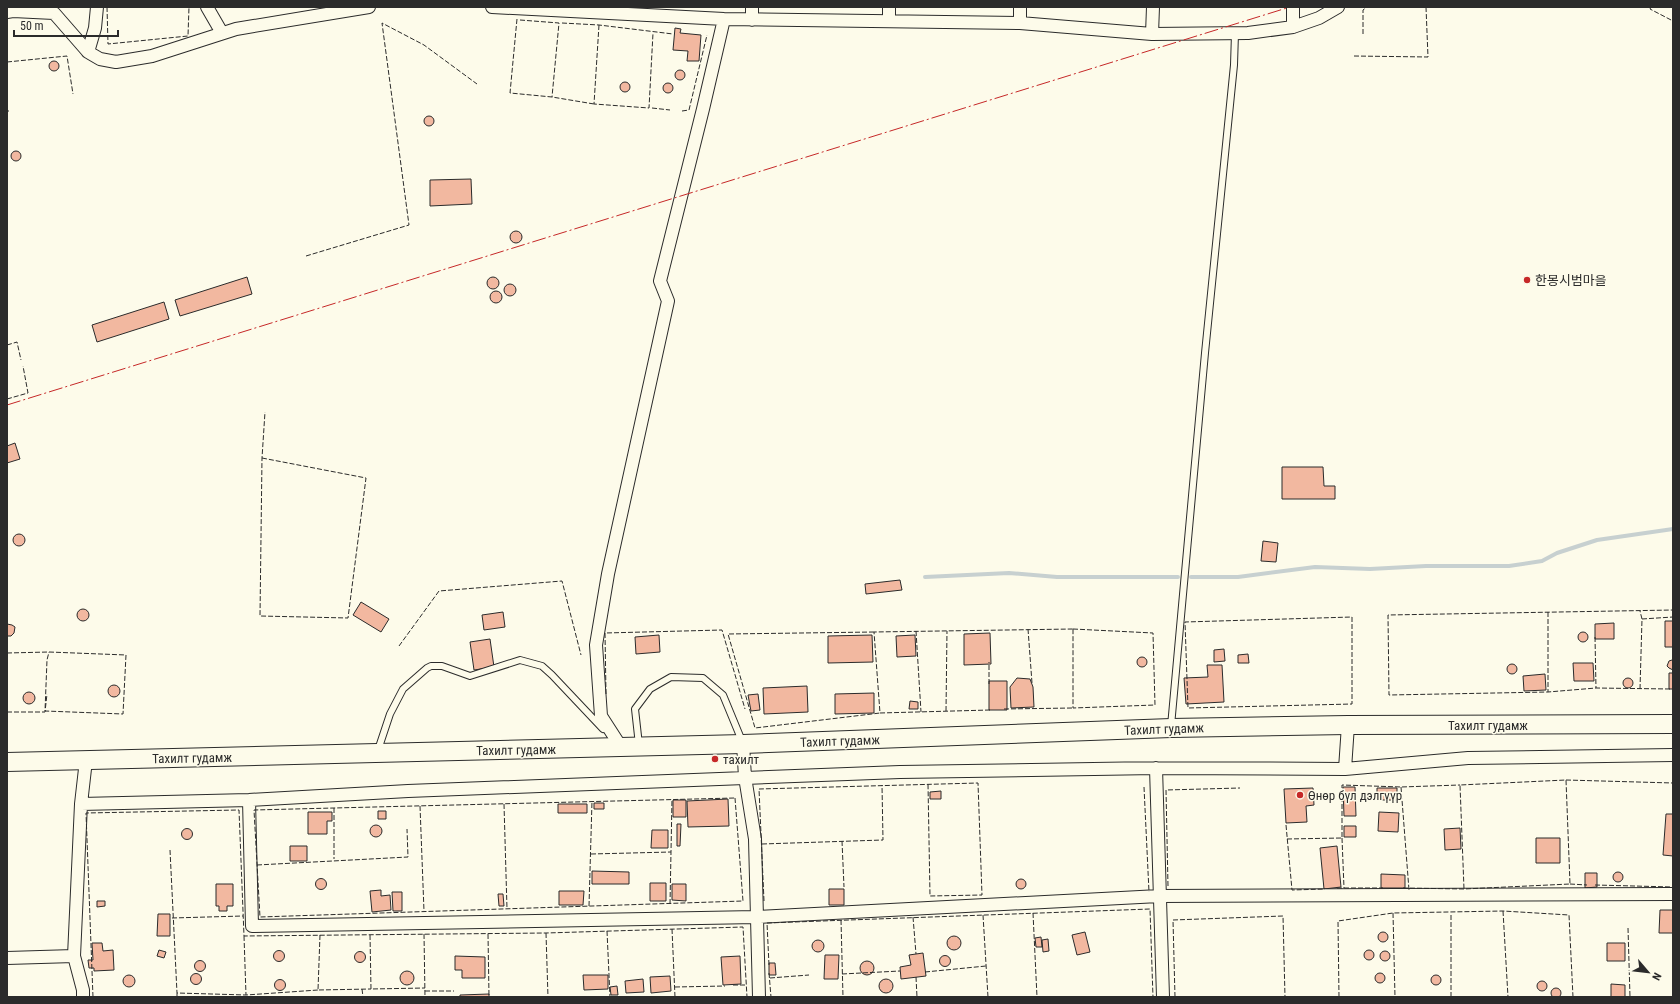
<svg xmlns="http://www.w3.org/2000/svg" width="1680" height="1004" font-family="'Roboto Condensed','Noto Sans KR',sans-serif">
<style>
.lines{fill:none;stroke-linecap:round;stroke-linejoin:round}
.stream{stroke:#c7d0d0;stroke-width:4}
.building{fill:#f2b8a0;stroke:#2b2b2b}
.lane-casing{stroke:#2b2b2b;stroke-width:8}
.street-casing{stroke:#2b2b2b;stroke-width:14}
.secondary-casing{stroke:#2b2b2b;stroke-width:20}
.lane{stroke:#fdfbea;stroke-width:6}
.street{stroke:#fdfbea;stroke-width:12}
.secondary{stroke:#fdfbea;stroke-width:18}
.fence{stroke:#2b2b2b;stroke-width:1;stroke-dasharray:5 2;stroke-linecap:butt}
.power{stroke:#c62828;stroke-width:1;stroke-dasharray:14 3 2 3;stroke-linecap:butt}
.poi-dot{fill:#c62828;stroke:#fdfbea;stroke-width:1.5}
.labels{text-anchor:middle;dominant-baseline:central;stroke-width:3;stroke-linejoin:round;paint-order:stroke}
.poi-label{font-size:13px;fill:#2b2b2b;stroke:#fdfbea;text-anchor:start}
.street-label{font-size:13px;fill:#2b2b2b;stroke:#fdfbea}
</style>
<rect width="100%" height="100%" fill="#fdfbea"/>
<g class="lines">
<path class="stream" d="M925 577 1009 573 1057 577H1178
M1191 577H1238L1315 567 1370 569 1426 566H1509L1542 561 1557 553 1597 540 1673 529"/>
</g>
<path class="building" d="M675 28 681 29 680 33 701 35 699 61H687L688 51 673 50Z
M49 66a5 5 0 1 1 10 0a5 5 0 1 1-10 0Z
M675 75a5 5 0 1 1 10 0a5 5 0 1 1-10 0Z
M620 87a5 5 0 1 1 10 0a5 5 0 1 1-10 0Z
M663 88a5 5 0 1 1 10 0a5 5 0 1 1-10 0Z
M424 121a5 5 0 1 1 10 0a5 5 0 1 1-10 0Z
M11 156a5 5 0 1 1 10 0a5 5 0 1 1-10 0Z
M471 179 472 204 430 206V180Z
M510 237a6 6 0 1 1 12 0a6 6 0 1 1-12 0Z
M487 283a6 6 0 1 1 12 0a6 6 0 1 1-12 0Z
M247 277 252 294 180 316 175 300Z
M504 290a6 6 0 1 1 12 0a6 6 0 1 1-12 0Z
M490 297a6 6 0 1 1 12 0a6 6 0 1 1-12 0Z
M164 302 169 319 97 342 92 325Z
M15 443 20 459 7 463V446Z
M1282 467H1323L1324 486H1335V499H1282Z
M13 540a6 6 0 1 1 12 0a6 6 0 1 1-12 0Z
M1263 541 1278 543 1276 562 1261 561Z
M900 580 902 590 866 594 865 584Z
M361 602 389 619 381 632 353 615Z
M77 615a6 6 0 1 1 12 0a6 6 0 1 1-12 0Z
M503 612 505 627 484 630 482 615Z
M1665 621H1673V647H1665Z
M1614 623V639H1595V624Z
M7 624 12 625 15 627 14 633 11 636H7Z
M1578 637a5 5 0 1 1 10 0a5 5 0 1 1-10 0Z
M990 633 991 664 964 665V634Z
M659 635 660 652 636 654 635 637Z
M872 635 873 662 828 663V636Z
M915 635 916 656 897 657 896 636Z
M490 639 494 667 474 670 470 642Z
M1224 649 1225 661 1214 662V650Z
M1248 654 1249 663H1238V655Z
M1137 662a5 5 0 1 1 10 0a5 5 0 1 1-10 0Z
M1672 660H1673V670L1669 668 1667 666 1669 661Z
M1573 663H1593L1594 681H1574Z
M1507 669a5 5 0 1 1 10 0a5 5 0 1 1-10 0Z
M1207 665H1222L1224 702 1186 704 1184 678 1208 677Z
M1669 673H1673V689H1669Z
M1545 674 1546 690 1524 691 1523 676Z
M1623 683a5 5 0 1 1 10 0a5 5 0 1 1-10 0Z
M1017 678 1030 679 1033 687 1034 707 1011 708 1010 687Z
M989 681H1007V710H989Z
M108 691a6 6 0 1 1 12 0a6 6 0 1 1-12 0Z
M807 686 808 712 764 714 763 688Z
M23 698a6 6 0 1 1 12 0a6 6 0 1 1-12 0Z
M874 693V713L835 714V694Z
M758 694 760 710 751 711 748 695Z
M910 701 918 702V709H909Z
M1343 787H1355L1356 816H1344Z
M1313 788 1314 805 1306 806 1307 822 1286 823 1284 789Z
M1377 788H1397V800H1377Z
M941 791V799H930V792Z
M728 799 729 826 688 827 687 801Z
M673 800H686V817H673Z
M594 803H604V809H594Z
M558 804H587V813H558Z
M378 811H386V819H378Z
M308 812H332V821H327V834H308Z
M1379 812 1399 813 1398 832 1378 831Z
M1666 814H1673V856L1663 855Z
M677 824H681L680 846H677Z
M370 831a6 6 0 1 1 12 0a6 6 0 1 1-12 0Z
M1344 826H1356V837H1344Z
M1460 828 1461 849 1445 850 1444 829Z
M181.5 834a5.5 5.5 0 1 1 11 0a5.5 5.5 0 1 1-11 0Z
M652 830H668V848H651Z
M1536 838H1560V863H1536Z
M290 846H307V861H290Z
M1337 846 1341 887 1324 889 1320 848Z
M592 871 629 872V884H592Z
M1613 877a5 5 0 1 1 10 0a5 5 0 1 1-10 0Z
M1585 873H1597V887L1585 888Z
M1381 874 1405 875V888H1381Z
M315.5 884a5.5 5.5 0 1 1 11 0a5.5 5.5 0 1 1-11 0Z
M1016 884a5 5 0 1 1 10 0a5 5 0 1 1-10 0Z
M650 883H666V901H650Z
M216 884H233V906H227V911H219V906H216Z
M672 884H686V901L672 900Z
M829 889H844V905H829Z
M381 890V896L390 895 391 910 372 912 370 891Z
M559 891H584L583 905H559Z
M392 892H402V911H393Z
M498 894H503L504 906H499Z
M97 901H105V906L97 907Z
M1660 910H1673V933H1659Z
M158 914H170V936H157Z
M1378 937a5 5 0 1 1 10 0a5 5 0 1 1-10 0Z
M1085 932 1090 952 1077 955 1072 935Z
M947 943a7 7 0 1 1 14 0a7 7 0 1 1-14 0Z
M1041 937 1042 947H1036L1035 938Z
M1048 939 1049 951 1043 952 1042 940Z
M812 946a6 6 0 1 1 12 0a6 6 0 1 1-12 0Z
M92 943H102L103 951 113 950 114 970 94 971V968H89L88 960H93Z
M1607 943H1625V961H1607Z
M1364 955a5 5 0 1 1 10 0a5 5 0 1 1-10 0Z
M159 950 166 952 164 958 157 956Z
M273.5 956a5.5 5.5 0 1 1 11 0a5.5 5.5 0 1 1-11 0Z
M1380 956a5 5 0 1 1 10 0a5 5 0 1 1-10 0Z
M354.5 957a5.5 5.5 0 1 1 11 0a5.5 5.5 0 1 1-11 0Z
M923 953 926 976 901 979 900 967 911 965 909 955Z
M825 955H839L838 979H824Z
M939.5 961a5.5 5.5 0 1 1 11 0a5.5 5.5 0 1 1-11 0Z
M455 956 485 957V978H462V970H455Z
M740 956 741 984 723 985 721 957Z
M860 968a7 7 0 1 1 14 0a7 7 0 1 1-14 0Z
M194.5 966a5.5 5.5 0 1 1 11 0a5.5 5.5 0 1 1-11 0Z
M769 963H775L776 975H769Z
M400 978a7 7 0 1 1 14 0a7 7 0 1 1-14 0Z
M1375 978a5 5 0 1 1 10 0a5 5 0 1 1-10 0Z
M190.5 979a5.5 5.5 0 1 1 11 0a5.5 5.5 0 1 1-11 0Z
M1431 980a5 5 0 1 1 10 0a5 5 0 1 1-10 0Z
M583 975H608V989L584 990Z
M123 981a6 6 0 1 1 12 0a6 6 0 1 1-12 0Z
M670 976 671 991 651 993 650 977Z
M643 979 644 992 626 993 625 981Z
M879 986a7 7 0 1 1 14 0a7 7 0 1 1-14 0Z
M274.5 985a5.5 5.5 0 1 1 11 0a5.5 5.5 0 1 1-11 0Z
M1537 986a5 5 0 1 1 10 0a5 5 0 1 1-10 0Z
M1611 984 1625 985V997H1611Z
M617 986 618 995H611L610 987Z
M1551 993a5 5 0 1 1 10 0a5 5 0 1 1-10 0Z
M489 994V997H460V995Z"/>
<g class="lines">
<defs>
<path id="lane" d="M1171 726 1205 353 1234 65 1235 33
M639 745 635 709 650 689 671 677 703 678 723 695 742 741
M378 750 390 714 403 689 427 668 431 666H442L470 676 520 660 542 666 552 675 603 729"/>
<path id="street" d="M97 7 95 28 88 52 100 59 116 62 152 56 236 29 369 7
M207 7 222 33
M492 7 724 19 1020 23 1152 34 1248 33 1293 27 1319 18 1338 7
M7 12 13 11 54 13 88 52
M752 20V7
M889 21V7
M1020 23V7
M1293 27V7
M1152 34 1153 7
M743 744 745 777 755 839 759 997
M621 747 601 716 596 645 608 574 668 301 660 281 703 109 724 19
M1156 768 1163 997
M1345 769 1348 725
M249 800 252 926 756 917 1159 896 1673 894
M81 804 249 800 408 791 900 772 1156 768 1345 769 1468 758 1673 755
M7 958 74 956
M83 997V990L74 956 81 804 86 760"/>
<path id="secondary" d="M7 762 743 744 1171 728 1348 725 1673 724"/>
</defs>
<use href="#lane" class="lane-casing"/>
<use href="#street" class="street-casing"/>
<use href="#secondary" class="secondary-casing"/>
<use href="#lane" class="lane"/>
<use href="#street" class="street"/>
<use href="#secondary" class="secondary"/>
<path class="fence" d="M107 7 108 44 188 36 189 7
M1651 7 1650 9 1673 21
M517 19 510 93 552 97 594 104
M520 20 559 23 552 97
M562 23 599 25 673 34
M599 25 594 104 649 108 653 33
M1363 34V10L1367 7
M1354 56 1428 57 1426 7
M7 62 67 56 73 94
M652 108 670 110
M7 111H9
M682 111 689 110 707 35
M306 256 409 225 382 23 424 45 477 84
M7 345 17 342 21 360
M7 399 28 393 23 366
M262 458 366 478 348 618 260 616 262 458 265 412
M1548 612V692
M1352 617V704L1188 708 1185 622Z
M1642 619 1673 617
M1028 629 1032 683
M1073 629 1153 633 1155 705 1073 708Z
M916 631 921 712
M874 632 728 634 755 728 880 713
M1595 637 1596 688
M399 646 439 591 562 581 581 655
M49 652 126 655 123 714 45 711 47 660Z
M7 653 49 652
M989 684V662
M1640 689 1642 619 1640 611
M1670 689 1596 688 1548 692 1389 695 1388 615 1673 610
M606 694 605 633 722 630 745 709
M1004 709 1073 708
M990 710 880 713 874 632 1073 629
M946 711 947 631
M7 712H45L47 694
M1566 780 1673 783
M1144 787 1149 892
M1401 787 1409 890
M735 798 743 901 260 917 254 810Z
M504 804 507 909
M420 806 424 911
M334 808V859
M1286 825 1292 890 1325 889
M1342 838 1344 888
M1287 839 1342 838V785L1401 787 1460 785
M842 841 844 887
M762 844 883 840 882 785
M170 850 177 993
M591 854 671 852 672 799
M257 865 408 857 407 829
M1570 884 1587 885
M1595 885 1673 887
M1168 886 1166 790 1240 788
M1337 888H1383
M1403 888 1464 889 1570 884 1566 780 1460 785 1464 889
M764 901 759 789 978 783 982 895 930 896 928 784
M670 904 671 852
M589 906 592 801
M1503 911 1508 997
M1033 913 1037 997
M1393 913 1395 997
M983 915 988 997
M913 917 916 954
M172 918 243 916
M841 920 843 997
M1628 928 1630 997
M672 929 675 997
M607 931 610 997
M546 933 548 997
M424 934 425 997
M488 934 489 996
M320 935 318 990 371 989
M370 935 371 989 425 988
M244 936 246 995
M769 965 767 923 1150 909 1153 997
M925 972 986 966
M769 973 771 997
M842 974 900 971
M916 977 917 997
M770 978 809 975
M733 985H747
M675 987 725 986
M362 989 363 997
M425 991H454
M93 997 86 813 239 810 244 936 546 933 743 927 747 997
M177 997V993L246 995 318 990
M1175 997 1173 920 1283 916 1285 997
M1339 997 1338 921 1393 913 1503 911 1569 915 1573 997
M1451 997V913"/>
<path class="power" d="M7 405 1290 7"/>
</g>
<g class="poi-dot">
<circle cx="1527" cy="280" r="4"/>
<circle cx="715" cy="759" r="4"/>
<circle cx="1300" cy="795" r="4"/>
</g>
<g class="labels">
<g class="poi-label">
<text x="1535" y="280">한몽시범마을</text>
<text x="723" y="759">тахилт</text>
<text x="1308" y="795">Өнөр бүл дэлгүүр</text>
</g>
<g class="street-label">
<text x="1488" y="725">Тахилт гудамж</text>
<text transform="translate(1164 729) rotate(-2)">Тахилт гудамж</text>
<text transform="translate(840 741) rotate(-2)">Тахилт гудамж</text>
<text transform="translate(516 750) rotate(-1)">Тахилт гудамж</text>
<text transform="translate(192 758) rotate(-1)">Тахилт гудамж</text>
</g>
</g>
<rect width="1680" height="1004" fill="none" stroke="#2b2b2b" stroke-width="16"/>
<g transform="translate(1648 972) rotate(118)" stroke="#fdfbea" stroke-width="3" paint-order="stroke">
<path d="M0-3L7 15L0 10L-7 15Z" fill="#2b2b2b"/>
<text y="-6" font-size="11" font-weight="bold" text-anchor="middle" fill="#2b2b2b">N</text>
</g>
<path d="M14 30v6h104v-6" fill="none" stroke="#2b2b2b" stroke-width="2"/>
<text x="20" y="30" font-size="12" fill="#2b2b2b" stroke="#fdfbea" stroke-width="3" paint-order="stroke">50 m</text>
</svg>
